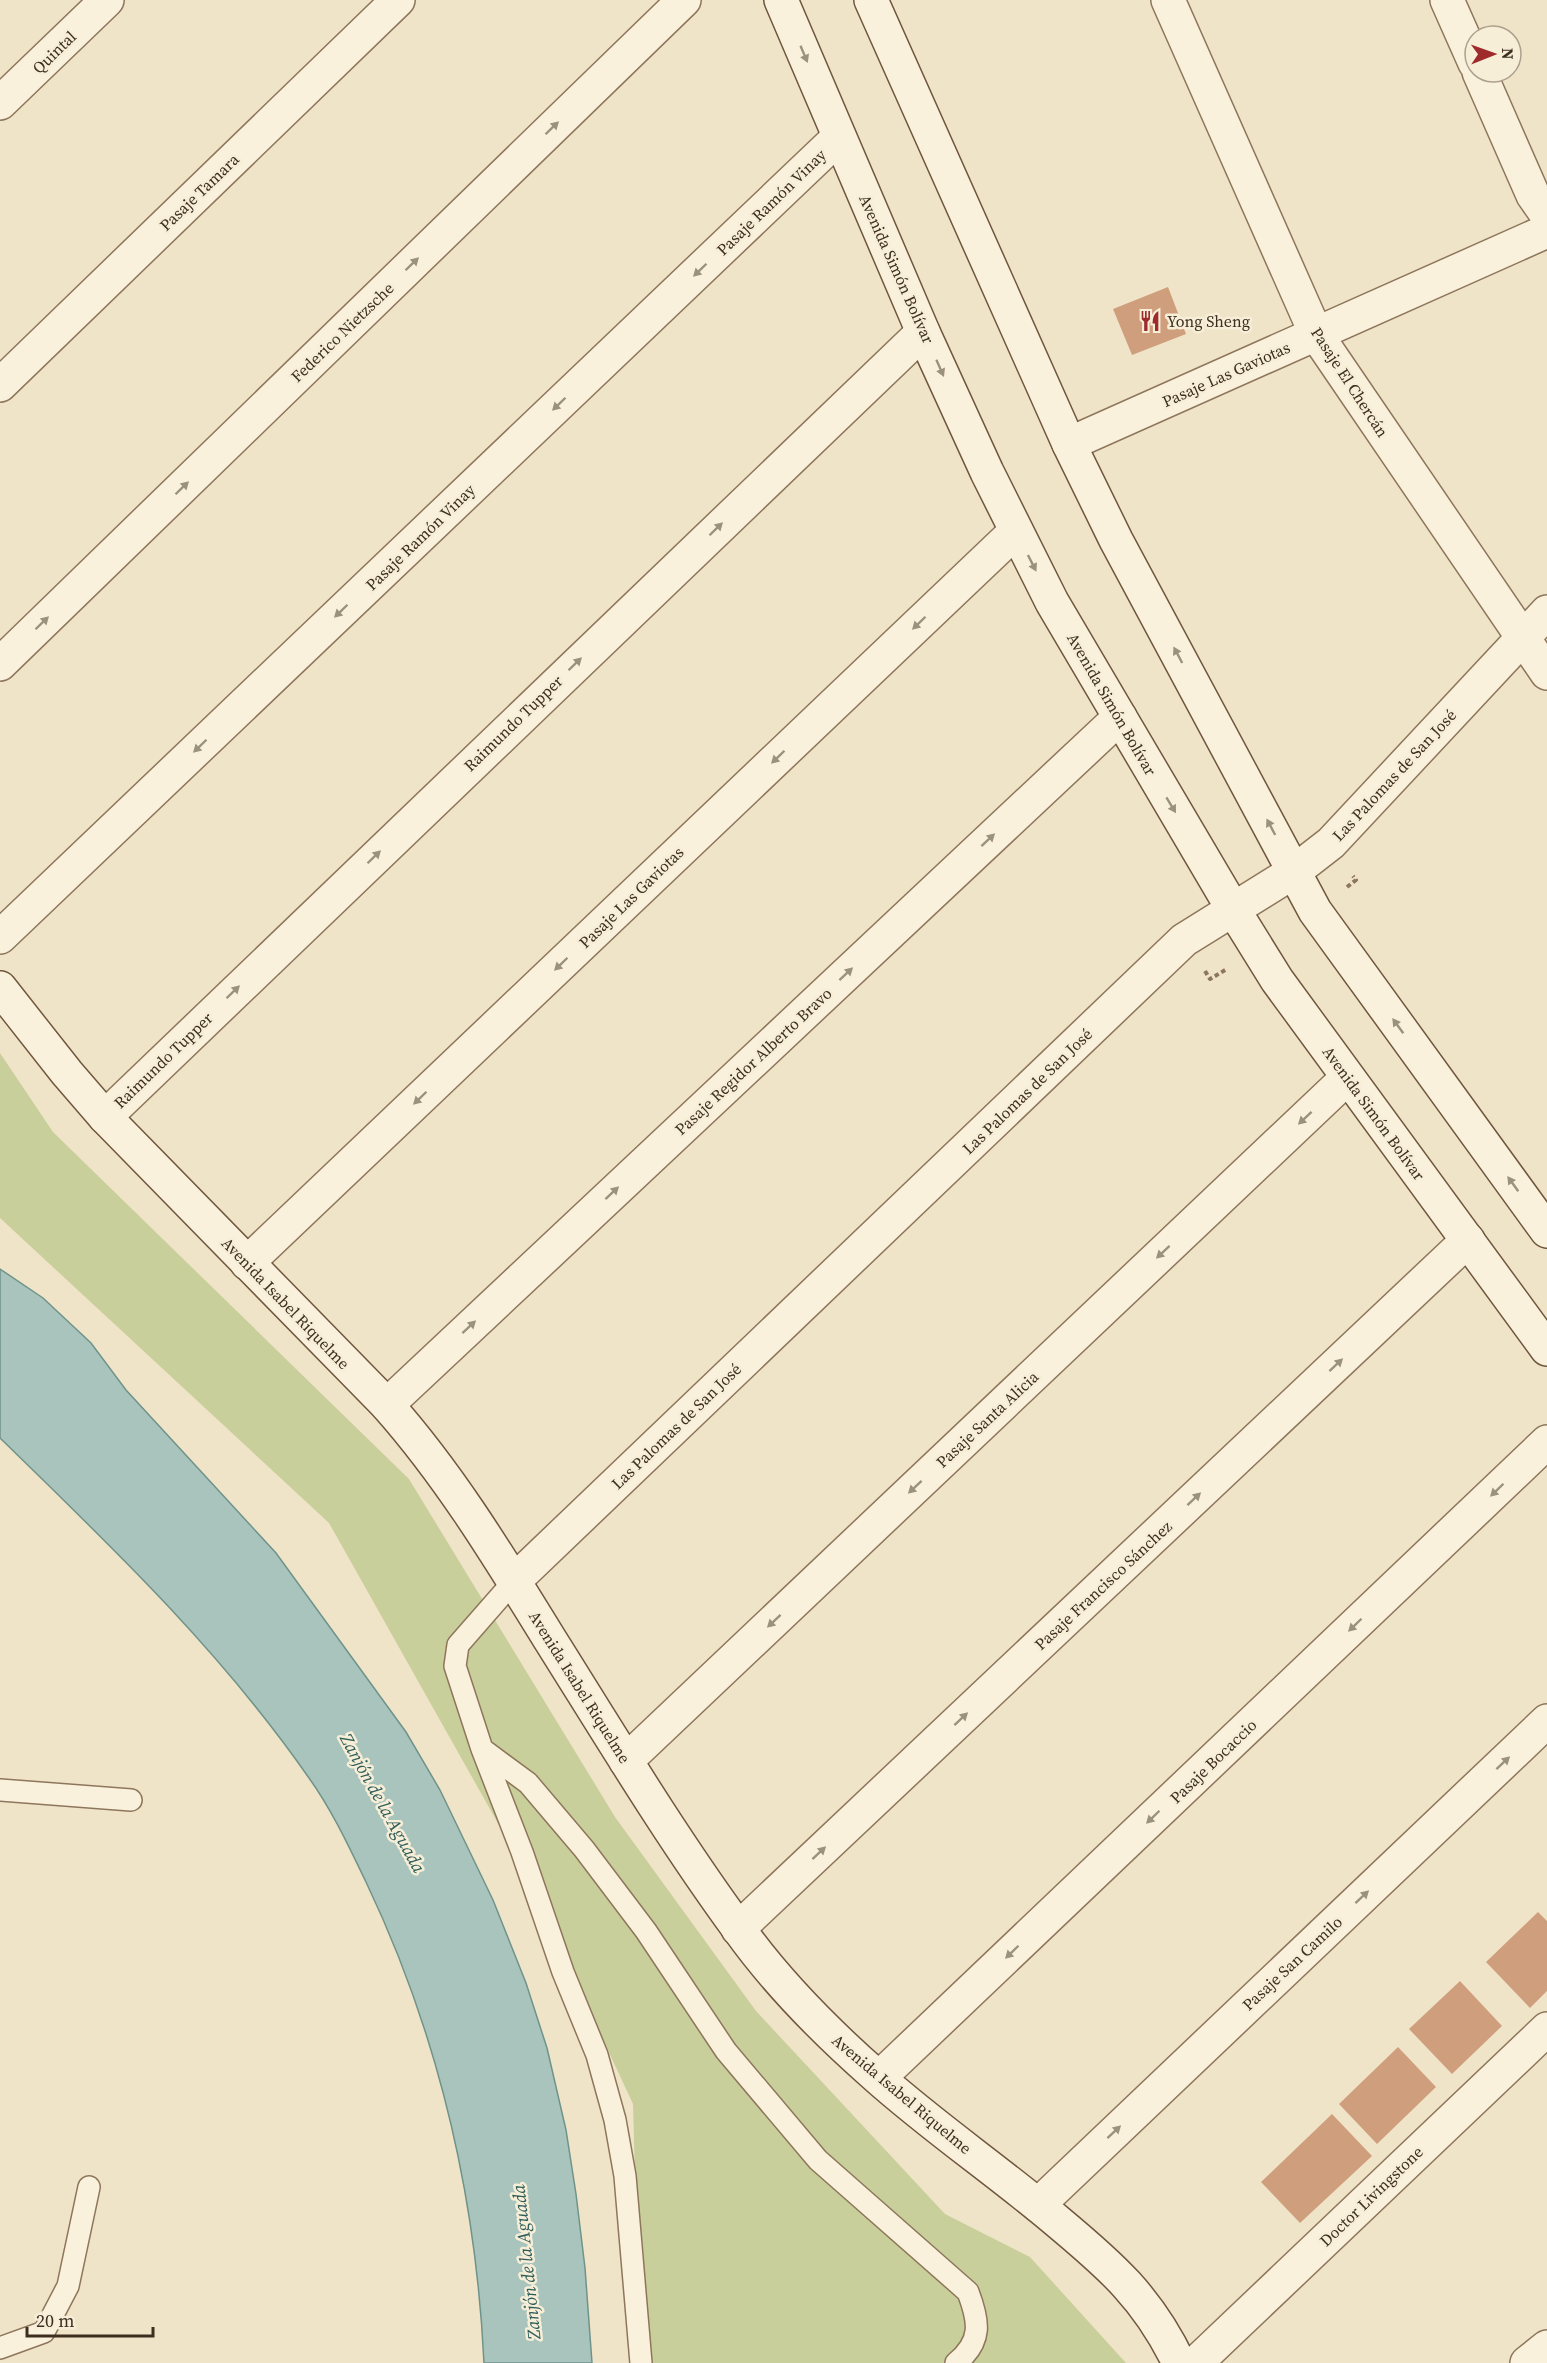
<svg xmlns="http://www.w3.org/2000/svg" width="1547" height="2363" font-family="'Source Serif 4',serif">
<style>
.green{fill:#c9cf9b}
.water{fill:#a9c4bc;stroke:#6f938a;stroke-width:1.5}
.building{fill:#cf9f7d}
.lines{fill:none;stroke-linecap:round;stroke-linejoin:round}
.lane-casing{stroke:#8d765c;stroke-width:24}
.street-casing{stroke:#8d765c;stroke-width:36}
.secondary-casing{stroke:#6f573f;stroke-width:36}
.path{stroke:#8d765c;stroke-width:4;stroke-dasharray:4.5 3;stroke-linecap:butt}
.lane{stroke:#faf1dc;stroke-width:21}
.street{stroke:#faf1dc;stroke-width:33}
.secondary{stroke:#faf1dc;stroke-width:33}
.oneway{fill:#9c907e}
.labels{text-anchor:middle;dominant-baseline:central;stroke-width:5;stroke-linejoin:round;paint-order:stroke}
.street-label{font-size:16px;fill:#3d2e20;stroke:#f7eed8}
.poi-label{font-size:16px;fill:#3d2e20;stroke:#f7eed8;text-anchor:start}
.water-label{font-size:18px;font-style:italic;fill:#2f5d5a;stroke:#f7eed8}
</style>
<rect width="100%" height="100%" fill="#f0e4c8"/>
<path class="green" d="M0 1053 53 1132 409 1479 615 1817 756 2011 945 2214 1030 2257 1126 2363H640L633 2104 522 1866 329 1523 0 1218Z"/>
<path class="water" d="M0 1269 43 1298 91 1343 126 1390 276 1553 406 1732 440 1790 493 1900 526 1983 547 2048 566 2130 576 2194 585 2268 592 2363H484C476 2197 438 2033 366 1882 349 1847 332 1810 309 1778 221 1651 110 1545 0 1438Z"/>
<path class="building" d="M1168 287 1186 334 1132 355 1113 309Z
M1538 1912 1547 1921V1991L1530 2008 1486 1962Z
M1460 1981 1502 2026 1452 2074 1409 2029Z
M1398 2047 1436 2087 1377 2144 1339 2104Z
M1332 2114 1372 2156 1300 2223 1261 2182Z"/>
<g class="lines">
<defs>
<path id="lane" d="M514 1581 458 1645 455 1666 482 1749 522 1852 563 1972 597 2055 615 2120 625 2176 641 2363
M482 1749 528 1783 584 1849 646 1931 726 2051 818 2160 968 2292C979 2321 983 2341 956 2363
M0 1790 131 1800
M0 2348 44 2332 68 2286 89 2187"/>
<path id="street" d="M1168 0 1316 334 1547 673
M1447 0 1475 63
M1479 72 1533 195 1547 215
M0 103 107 0
M0 385 398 0
M1069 444 1547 231
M0 664 684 0
M0 937 839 137
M105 1117 923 332
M247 1263 1016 531
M387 1405 1120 717
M514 1581 1184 940 1295 871 1331 843 1547 612
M626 1761 1347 1078
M738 1929 1468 1240
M879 2078 1547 1442
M1038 2205 1547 1721
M1196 2363 1547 2029
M1527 2363 1547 2347"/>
<path id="secondary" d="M781 0 923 332 987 472 1052 602 1233 909 1277 980 1547 1349
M871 0 1069 444 1116 540 1315 911 1547 1231
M0 988 67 1073 105 1117 387 1405C450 1476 499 1557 549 1638 610 1735 670 1835 738 1928 777 1983 825 2031 875 2075 933 2127 998 2171 1057 2221 1111 2266 1148 2298 1179 2363"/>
</defs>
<use href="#lane" class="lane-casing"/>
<use href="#street" class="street-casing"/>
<use href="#secondary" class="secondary-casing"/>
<path class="path" d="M1347 887 1356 880 1353 876
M1205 971 1210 979 1227 969"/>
<use href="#lane" class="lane"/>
<use href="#street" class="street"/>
<use href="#secondary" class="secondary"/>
</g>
<defs><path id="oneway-solid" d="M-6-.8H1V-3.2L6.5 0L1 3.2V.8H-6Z" transform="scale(1.5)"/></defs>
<g class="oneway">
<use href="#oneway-solid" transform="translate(804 54) rotate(67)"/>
<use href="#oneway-solid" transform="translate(552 128) rotate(-44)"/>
<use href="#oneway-solid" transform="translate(412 264) rotate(-44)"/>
<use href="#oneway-solid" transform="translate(700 270) rotate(136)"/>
<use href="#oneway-solid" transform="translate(940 368) rotate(66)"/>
<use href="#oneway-solid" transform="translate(559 404) rotate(136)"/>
<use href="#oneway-solid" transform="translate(182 488) rotate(-44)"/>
<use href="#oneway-solid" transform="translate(716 529) rotate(-44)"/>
<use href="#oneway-solid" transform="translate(1032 563) rotate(63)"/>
<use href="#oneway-solid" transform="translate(341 611) rotate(136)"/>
<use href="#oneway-solid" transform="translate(42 623) rotate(-44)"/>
<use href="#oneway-solid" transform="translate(919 623) rotate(136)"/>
<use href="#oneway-solid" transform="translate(1178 655) rotate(-118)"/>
<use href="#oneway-solid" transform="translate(575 664) rotate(-44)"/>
<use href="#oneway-solid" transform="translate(200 746) rotate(136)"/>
<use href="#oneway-solid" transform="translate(778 757) rotate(136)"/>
<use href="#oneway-solid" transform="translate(1171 805) rotate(59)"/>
<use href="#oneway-solid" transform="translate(1271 827) rotate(-118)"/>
<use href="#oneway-solid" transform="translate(988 840) rotate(-43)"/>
<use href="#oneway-solid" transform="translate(374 857) rotate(-44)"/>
<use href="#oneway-solid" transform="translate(561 964) rotate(136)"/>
<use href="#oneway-solid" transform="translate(846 974) rotate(-43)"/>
<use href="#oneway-solid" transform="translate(233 992) rotate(-44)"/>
<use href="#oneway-solid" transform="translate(1398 1026) rotate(-126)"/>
<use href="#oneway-solid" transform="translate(420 1098) rotate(136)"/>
<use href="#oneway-solid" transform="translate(1305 1118) rotate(137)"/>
<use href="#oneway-solid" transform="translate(1513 1184) rotate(-126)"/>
<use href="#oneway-solid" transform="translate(612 1193) rotate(-43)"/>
<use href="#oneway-solid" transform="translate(1163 1252) rotate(137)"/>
<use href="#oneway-solid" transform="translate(469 1327) rotate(-43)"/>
<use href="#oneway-solid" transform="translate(1336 1365) rotate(-43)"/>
<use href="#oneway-solid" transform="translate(915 1487) rotate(137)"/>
<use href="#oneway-solid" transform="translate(1497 1490) rotate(136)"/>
<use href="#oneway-solid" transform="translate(1194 1499) rotate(-43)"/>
<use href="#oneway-solid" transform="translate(774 1621) rotate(137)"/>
<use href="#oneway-solid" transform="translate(1355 1625) rotate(136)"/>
<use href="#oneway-solid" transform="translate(961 1719) rotate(-43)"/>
<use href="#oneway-solid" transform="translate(1503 1763) rotate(-43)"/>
<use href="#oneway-solid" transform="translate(1153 1817) rotate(136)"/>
<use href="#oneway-solid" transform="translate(819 1853) rotate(-43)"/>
<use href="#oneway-solid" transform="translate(1362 1897) rotate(-43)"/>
<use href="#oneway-solid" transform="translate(1012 1952) rotate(136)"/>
<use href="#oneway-solid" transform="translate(1114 2132) rotate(-43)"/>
</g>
<defs>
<symbol id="restaurant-bare" viewBox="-9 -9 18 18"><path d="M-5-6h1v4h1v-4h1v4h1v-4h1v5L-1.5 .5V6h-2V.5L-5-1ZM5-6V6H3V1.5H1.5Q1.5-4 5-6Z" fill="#9e2a2b" stroke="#f7eed8" stroke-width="2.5" paint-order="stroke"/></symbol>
</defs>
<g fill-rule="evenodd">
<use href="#restaurant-bare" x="1135" y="306" width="30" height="30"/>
</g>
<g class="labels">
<g class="street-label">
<text transform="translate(54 52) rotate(-44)">Quintal</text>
<text transform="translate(199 192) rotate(-44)">Pasaje Tamara</text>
<text transform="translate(771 202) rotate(-44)">Pasaje Ramón Vinay</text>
<text transform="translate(897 269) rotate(66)">Avenida Simón Bolívar</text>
<text transform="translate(342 332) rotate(-44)">Federico Nietzsche</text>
<text transform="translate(1226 374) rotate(-24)">Pasaje Las Gaviotas</text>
<text transform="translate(1350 382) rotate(57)">Pasaje El Chercán</text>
<text transform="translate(420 537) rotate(-44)">Pasaje Ramón Vinay</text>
<text transform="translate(1112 704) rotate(60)">Avenida Simón Bolívar</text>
<text transform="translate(513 723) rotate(-44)">Raimundo Tupper</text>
<text transform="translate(1394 775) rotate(-47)">Las Palomas de San José</text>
<text transform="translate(631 897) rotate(-44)">Pasaje Las Gaviotas</text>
<text transform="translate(163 1060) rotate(-44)">Raimundo Tupper</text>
<text transform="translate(753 1061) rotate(-43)">Pasaje Regidor Alberto Bravo</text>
<text transform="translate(1027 1091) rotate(-44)">Las Palomas de San José</text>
<text transform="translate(1374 1113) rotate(54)">Avenida Simón Bolívar</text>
<text transform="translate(286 1303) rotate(46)">Avenida Isabel Riquelme</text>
<text transform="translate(987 1419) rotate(-43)">Pasaje Santa Alicia</text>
<text transform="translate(676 1426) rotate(-44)">Las Palomas de San José</text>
<text transform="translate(1103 1585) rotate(-43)">Pasaje Francisco Sánchez</text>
<text transform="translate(580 1687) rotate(58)">Avenida Isabel Riquelme</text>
<text transform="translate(1213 1761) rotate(-44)">Pasaje Bocaccio</text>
<text transform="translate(1292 1963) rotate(-43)">Pasaje San Camilo</text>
<text transform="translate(902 2094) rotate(40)">Avenida Isabel Riquelme</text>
<text transform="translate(1371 2196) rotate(-44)">Doctor Livingstone</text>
</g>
<g class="poi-label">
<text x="1167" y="321">Yong Sheng</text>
</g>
<g class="water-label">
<text transform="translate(383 1803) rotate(61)">Zanjón de la Aguada</text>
<text transform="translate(526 2262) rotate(-96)">Zanjón de la Aguada</text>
</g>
</g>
<g transform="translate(1493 54) rotate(89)"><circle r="28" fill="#f7eed8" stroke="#ada18e" stroke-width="1.5"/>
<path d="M0-4.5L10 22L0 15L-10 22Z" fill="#9e2a2b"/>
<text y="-9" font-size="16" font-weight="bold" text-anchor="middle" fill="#3d2e20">N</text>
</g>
<path d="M27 2327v9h126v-9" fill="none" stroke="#3d2e20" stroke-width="3"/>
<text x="36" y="2327" font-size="18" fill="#3d2e20" stroke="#f7eed8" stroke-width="4.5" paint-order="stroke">20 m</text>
</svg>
